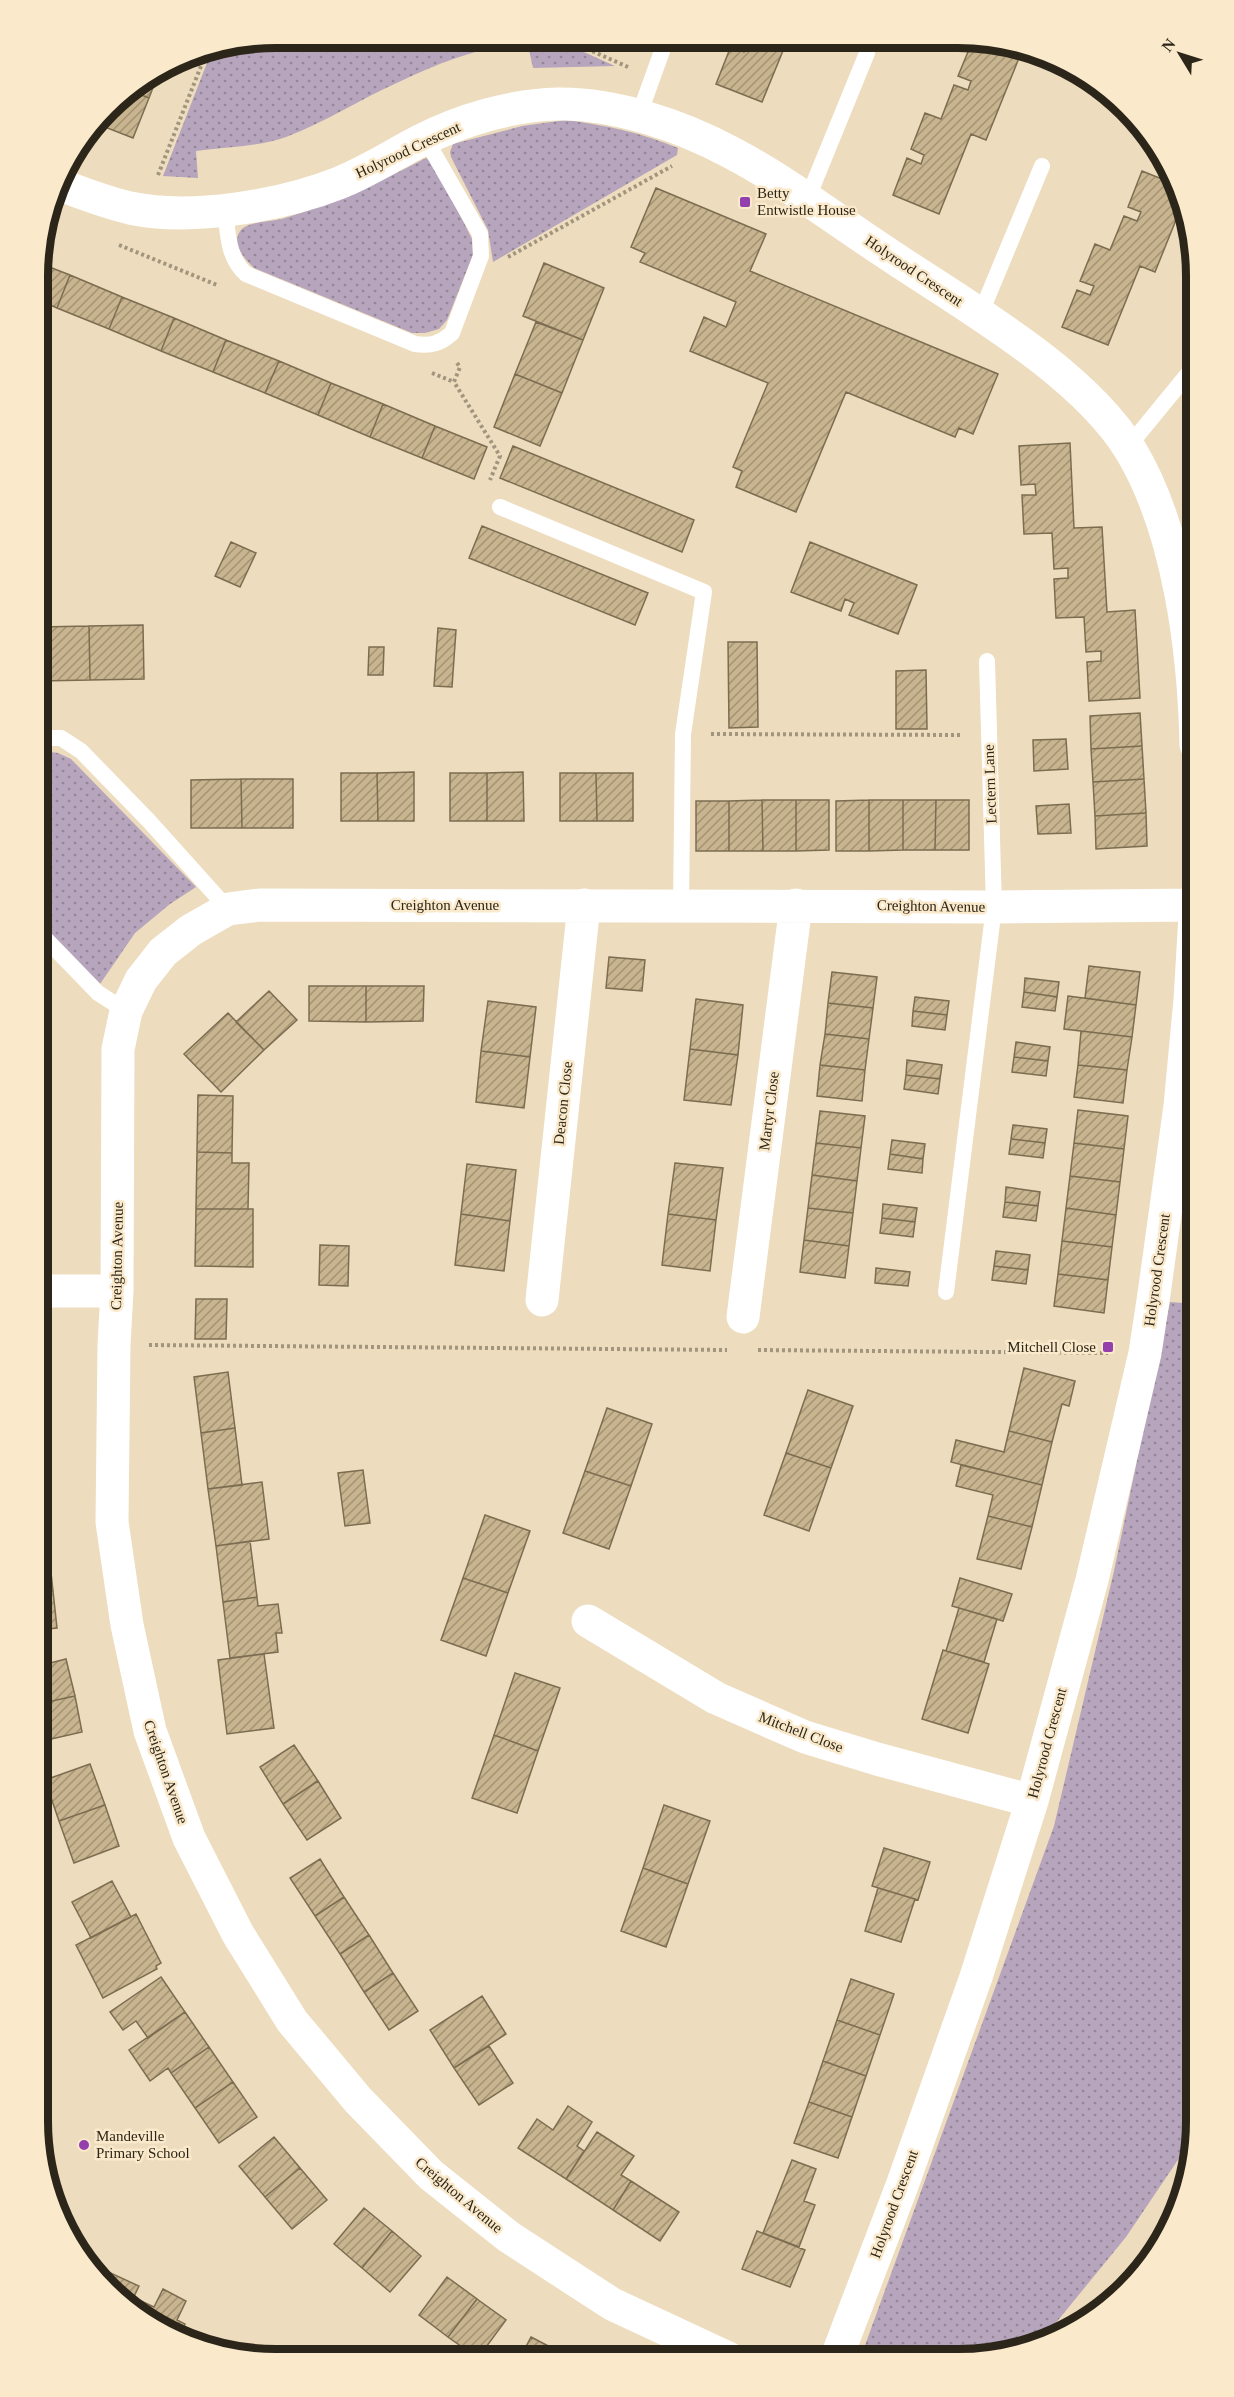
<svg xmlns="http://www.w3.org/2000/svg" width="1234" height="2397" font-family="'Times New Roman',serif">
<style>
.green{fill:url(#green-dots)}
.building{fill:url(#building-hatch);stroke:#7c6d51;stroke-width:1.5}
.lines{fill:none;stroke-linecap:round;stroke-linejoin:round}
.path{stroke:#a1957d;stroke-width:4;stroke-dasharray:3 3;stroke-linecap:butt}
.lane{stroke:#fff;stroke-width:16}
.street{stroke:#fff;stroke-width:33}
.poi-dot{fill:#933fad;stroke:#fae9ca;stroke-width:2}
.labels{text-anchor:middle;dominant-baseline:central;stroke-width:5;stroke-linejoin:round;paint-order:stroke}
.street-label{font-size:15px;fill:#2c261a;stroke:#fae9ca}
.poi-label{font-size:15px;fill:#2c261a;stroke:#fae9ca;text-anchor:start}
.rim{fill:none;stroke:#2c261a;stroke-width:8}
</style>
<defs>
<pattern id="green-dots" width="8" height="8" patternUnits="userSpaceOnUse" patternTransform="scale(1.5)"><rect width="8" height="8" fill="#b6a5bc"/><path d="M2 2h.1M6 6h.1" fill="none" stroke="#948698" stroke-width="1.8" stroke-linecap="round"/></pattern>
<pattern id="building-hatch" width="6" height="6" patternUnits="userSpaceOnUse" patternTransform="scale(1.5)"><rect width="6" height="6" fill="#c8b48f"/><path d="M-1 1l2-2M0 6l6-6M5 7l2-2" fill="none" stroke="#a39274"/></pattern>
</defs>
<rect width="100%" height="100%" fill="#eddcbd"/>
<path class="green" d="M276 38 555 39 615 66 533 68 527 41C483 47 440 62 401 81 362 98 326 122 286 137 258 147 225 147 196 151L198 178 163 176 212 50Z
M566 120C605 125 642 133 678 148L677 155 493 262 488 230 451 157 450 152 453 144 522 126Z
M426 158 435 165 472 239 473 255 447 320 439 329 425 333H412L254 268C246 260 232 246 239 233 245 221 270 222 282 219 332 204 379 182 426 158Z
M44 751 58 753 71 759 196 887 170 904 135 933 100 984 39 922V752Z
M1170 1302 1196 1304V2133L1126 2237 1037 2346 958 2359H860L1054 1826 1114 1571Z"/>
<path class="building" d="M742 40 787 41 762 102 716 84 731 46 744 52 748 43Z
M972 42H979L1019 58 986 140 971 134 939 214 893 195 907 158 921 164 924 155 911 149 925 113 941 119 954 85 968 90 971 81 958 76Z
M159 72 149 98 129 90Z
M129 90 149 98 133 138 97 124 118 97Z
M1142 171 1177 185 1184 200 1155 272 1140 266 1108 345 1062 327 1077 290 1090 295 1094 286 1080 281 1095 244 1110 250 1124 216 1137 221 1141 212 1128 207Z
M656 188 766 234 750 271 998 374 973 434 959 428 955 437 846 392 796 512 736 487 742 471 733 467 768 383 690 351 704 317 726 327 736 302 640 262 645 253 631 247Z
M39 263 70 275 57 308 39 300Z
M544 263 604 288 583 340 523 316Z
M70 275 122 297 109 329 57 308Z
M122 297 174 318 161 351 109 329Z
M174 318 226 340 213 372 161 351Z
M536 322 583 340 562 393 515 374Z
M226 340 279 361 265 393 213 372Z
M279 361 331 383 318 415 265 393Z
M515 374 562 393 540 446 494 427Z
M331 383 383 404 370 437 318 415Z
M383 404 435 426 422 458 370 437Z
M435 426 487 447 474 479 422 458Z
M1070 443 1074 528 1102 527 1107 612 1135 610 1140 698 1089 701 1087 662 1101 661V651L1086 652 1084 617 1056 618 1054 579 1068 578V568L1054 569 1052 533 1024 534 1022 495H1036L1035 484 1021 485 1019 446Z
M513 446 694 520 682 552 500 478Z
M482 526 648 593 635 625 469 558Z
M231 542 256 553 240 587 215 576Z
M810 542 917 585 898 634 849 615 854 603 845 599 841 611 791 592Z
M143 625 144 679 90 680 89 626Z
M89 626 90 680 39 681V627Z
M438 628 456 630 452 687 434 686Z
M728 642H757L758 727 729 728Z
M369 647H384L383 675H368Z
M926 670 927 729H896V671Z
M1140 713 1142 746 1091 749 1090 716Z
M1066 739 1068 769 1034 771 1033 740Z
M1142 746 1144 779 1093 782 1091 749Z
M414 772V821H378L377 773Z
M523 772 524 821H487V773Z
M341 773H377L378 821H341Z
M450 773H487V821H450Z
M560 773H596L597 821H560Z
M596 773H633V821H597Z
M241 779H293V828H242Z
M241 779 242 828H191V780Z
M1144 779 1146 813 1095 816 1093 782Z
M762 800 763 851H729V801Z
M762 800H796V851H763Z
M796 800H829V850L796 851Z
M869 800V851H836V801Z
M869 800H903V850L869 851Z
M903 800H936L935 850H903Z
M936 800H969V850H935Z
M696 801H729V851H696Z
M1069 804 1071 833 1038 834 1036 806Z
M1146 813 1147 846 1096 849 1095 816Z
M609 957 645 960 642 991 606 988Z
M1089 966 1140 972 1136 1005 1085 998Z
M832 972 877 977 873 1008 828 1003Z
M1025 978 1059 982 1057 997 1024 992Z
M309 986H366V1022L309 1021Z
M366 986H424L423 1021 366 1022Z
M39 987H42L41 1040H39Z
M269 991 297 1020 264 1050 236 1022Z
M1024 992 1057 997 1055 1011 1022 1007Z
M1068 996 1136 1005 1132 1037 1064 1029Z
M915 997 949 1001 947 1015 913 1011Z
M696 999 743 1005 738 1055 690 1049Z
M488 1001 536 1007 530 1057 481 1051Z
M828 1003 873 1008 869 1039 825 1034Z
M913 1011 947 1015 945 1030 912 1026Z
M228 1013 264 1050 221 1092 184 1054Z
M1081 1031 1132 1037 1127 1070 1078 1065Z
M825 1034 869 1039 865 1070 820 1065Z
M39 1040H41L40 1091H39Z
M1016 1042 1050 1047 1048 1061 1014 1057Z
M690 1049 738 1055 731 1105 684 1100Z
M481 1051 530 1057 524 1108 476 1102Z
M1014 1057 1048 1061 1046 1076 1012 1072Z
M907 1060 942 1065 940 1079 906 1075Z
M820 1065 865 1070 862 1101 817 1096Z
M1078 1065 1127 1070 1123 1103 1074 1097Z
M906 1075 940 1079 938 1094 904 1089Z
M198 1095 233 1096 232 1153 197 1152Z
M1078 1110 1128 1116 1124 1149 1074 1143Z
M820 1111 865 1116 861 1148 816 1143Z
M1013 1125 1047 1129 1045 1143 1011 1139Z
M1011 1139 1045 1143 1043 1158 1009 1154Z
M892 1140 925 1144 923 1159 890 1154Z
M816 1143 861 1148 857 1181 812 1175Z
M1074 1143 1124 1149 1120 1182 1070 1176Z
M197 1152 232 1153V1163H249L248 1209H196Z
M890 1154 923 1159 922 1173 888 1169Z
M675 1163 723 1168 716 1220 668 1214Z
M467 1164 516 1170 510 1221 461 1214Z
M812 1175 857 1181 853 1213 808 1208Z
M1070 1176 1120 1182 1116 1215 1066 1208Z
M1006 1187 1040 1192 1038 1206 1005 1202Z
M1005 1202 1038 1206 1036 1221 1003 1217Z
M883 1204 917 1208 915 1222 882 1218Z
M808 1208 853 1213 849 1246 804 1240Z
M1066 1208 1116 1215 1112 1247 1062 1241Z
M196 1209H253V1267L195 1266Z
M461 1214 510 1221 504 1271 455 1265Z
M668 1214 716 1220 710 1271 662 1265Z
M882 1218 915 1222 913 1237 880 1233Z
M804 1240 849 1246 845 1278 800 1272Z
M1062 1241 1112 1247 1108 1280 1058 1274Z
M320 1245 349 1246 348 1286 319 1285Z
M996 1251 1030 1255 1028 1270 994 1266Z
M994 1266 1028 1270 1026 1284 992 1280Z
M876 1268 910 1272 908 1286 875 1283Z
M1058 1274 1108 1280 1104 1313 1054 1306Z
M196 1299H227L226 1339H195Z
M1024 1368 1075 1381 1069 1406 1062 1404 1052 1442 1009 1431Z
M228 1372 235 1428 201 1433 194 1377Z
M808 1390 853 1406 831 1468 786 1453Z
M607 1408 652 1424 631 1486 585 1471Z
M38 1411H47L45 1461H38Z
M235 1428 242 1485 208 1489 201 1433Z
M1009 1431 1052 1442 1042 1485 951 1462 956 1440 1004 1452Z
M786 1453 831 1468 809 1531 764 1515Z
M961 1465 1042 1485 1032 1527 988 1516 993 1495 956 1486Z
M363 1470 370 1523 345 1526 338 1473Z
M585 1471 631 1486 609 1549 563 1533Z
M262 1482 269 1539 216 1546 208 1489Z
M485 1515 530 1531 508 1593 463 1578Z
M988 1516 1032 1527 1021 1569 977 1559Z
M47 1535 53 1591 38 1593V1536Z
M250 1541 257 1597 223 1602 216 1546Z
M463 1578 508 1593 486 1656 441 1640Z
M960 1578 1012 1594 1003 1621 952 1606Z
M53 1591 57 1628 38 1630V1593Z
M257 1597 258 1606 278 1604 282 1633H276L278 1652 230 1658 223 1602Z
M959 1608 997 1619 984 1662 946 1651Z
M943 1650 989 1664 968 1733 922 1719Z
M264 1654 274 1728 227 1734 218 1660Z
M66 1659 75 1696 38 1704V1666Z
M515 1673 560 1688 538 1751 494 1735Z
M75 1696 82 1732 38 1742V1704Z
M494 1735 538 1751 517 1813 472 1798Z
M294 1745 318 1781 283 1804 260 1767Z
M90 1764 105 1805 59 1821 45 1780Z
M318 1781 341 1818 307 1840 283 1804Z
M105 1805 119 1846 74 1863 59 1821Z
M664 1805 710 1821 688 1884 643 1868Z
M884 1848 930 1862 918 1900 872 1886Z
M320 1859 344 1897 315 1916 290 1878Z
M643 1868 688 1884 666 1947 621 1931Z
M112 1881 131 1917 91 1938 72 1902Z
M878 1888 915 1899 901 1942 865 1931Z
M344 1897 369 1935 340 1954 315 1916Z
M136 1914 161 1963 156 1966 157 1969 103 1998 76 1945Z
M369 1935 393 1973 364 1992 340 1954Z
M393 1973 418 2011 389 2030 364 1992Z
M161 1977 185 2012 148 2038 136 2021 123 2030 110 2012Z
M851 1979 894 1994 880 2035 837 2020Z
M482 1996 506 2034 454 2068 430 2030Z
M185 2012 209 2047 171 2073 168 2068 150 2081 129 2050Z
M837 2020 880 2035 866 2076 823 2061Z
M489 2046 513 2083 479 2105 454 2068Z
M209 2047 233 2082 195 2108 171 2073Z
M823 2061 866 2076 852 2117 809 2102Z
M233 2082 257 2117 219 2143 195 2108Z
M809 2102 852 2117 838 2158 794 2143Z
M568 2106 592 2122 577 2146 584 2151 566 2179 518 2148 537 2119 553 2130Z
M597 2132 634 2156 621 2175 631 2181 613 2210 566 2179Z
M274 2137 300 2168 265 2197 239 2166Z
M792 2160 816 2169 804 2201 815 2205 799 2247 763 2233Z
M300 2168 327 2200 292 2229 265 2197Z
M631 2181 679 2212 660 2241 613 2210Z
M364 2208 392 2231 362 2268 334 2244Z
M392 2231 421 2256 390 2292 362 2268Z
M757 2231 805 2250 790 2287 742 2269Z
M91 2264 139 2286 129 2307 119 2301 90 2267Z
M447 2277 477 2299 448 2337 419 2315Z
M163 2289 186 2301 177 2320 185 2324 179 2338 171 2335 134 2311 139 2300 154 2307Z
M477 2299 506 2320 478 2358 448 2337Z
M531 2337 564 2354 562 2358H520Z
M243 2345 257 2352 255 2357 238 2356Z"/>
<g class="lines">
<path class="path" d="M565 39 628 67
M158 175 207 51
M119 245 217 285
M508 257 672 166
M457 363 460 367 454 382 500 456 490 480
M432 373 454 382
M711 734 961 735
M149 1345 727 1350
M758 1350 1108 1353"/>
<path class="lane" d="M639 115 666 40
M807 200 867 53
M225 209C228 232 227 257 246 274L415 344C431 346 440 344 452 333L481 256 480 234 425 138
M980 315 1042 166
M1128 447 1196 364
M500 507 704 592 683 734 681 906
M39 738H61L81 751 149 821 228 909
M39 932 98 993 126 1011
M946 1292 994 907 987 661"/>
<path class="street" d="M58 184C81 193 105 202 130 208 191 221 281 206 339 183 367 172 393 155 420 141 461 120 512 105 558 104 615 103 682 126 732 153 785 181 835 219 885 252 962 304 1083 371 1131 451 1179 531 1194 652 1196 745
M38 1291H117
M542 1300 584 905
M743 1317 796 905
M588 1621 716 1698 805 1737 877 1759 1032 1801
M730 2359 612 2304 509 2237 431 2175 358 2100 292 2021 238 1934 189 1838 150 1731 127 1625 112 1522 114 1345 117 1291 118 1049 126 1011 141 980 163 952 191 930 228 909 260 905 994 907 1196 905
M836 2359 903 2183 976 1977 1032 1801 1092 1580 1145 1353 1154 1294 1180 1106 1190 1000 1196 899"/>
</g>
<g class="poi-dot">
<rect x="739" y="196" width="12" height="12" rx="3"/>
<rect x="1102" y="1341" width="12" height="12" rx="3"/>
<circle cx="84" cy="2145" r="6"/>
</g>
<g class="labels">
<g class="street-label">
<text transform="translate(408 150) rotate(-25)">Holyrood Crescent</text>
<text transform="translate(914 271) rotate(34)">Holyrood Crescent</text>
<text transform="translate(990 784) rotate(-92)">Lectern Lane</text>
<text x="445" y="905">Creighton Avenue</text>
<text transform="translate(931 906) rotate(1)">Creighton Avenue</text>
<text transform="translate(563 1103) rotate(-84)">Deacon Close</text>
<text transform="translate(769 1111) rotate(-83)">Martyr Close</text>
<text transform="translate(117 1256) rotate(-89)">Creighton Avenue</text>
<text transform="translate(1157 1270) rotate(-82)">Holyrood Crescent</text>
<text transform="translate(801 1732) rotate(21)">Mitchell Close</text>
<text transform="translate(1047 1743) rotate(-75)">Holyrood Crescent</text>
<text transform="translate(166 1772) rotate(71)">Creighton Avenue</text>
<text transform="translate(459 2195) rotate(40)">Creighton Avenue</text>
<text transform="translate(894 2204) rotate(-70)">Holyrood Crescent</text>
</g>
<g class="poi-label">
<text x="757" y="193">Betty<tspan x="757" dy="17">Entwistle House</tspan></text>
<text x="1096" y="1347" text-anchor="end">Mitchell Close</text>
<text x="96" y="2136">Mandeville<tspan x="96" dy="17">Primary School</tspan></text>
</g>
</g>
<path d="M0 0H1234V2397H0ZM276 48H958A228 228 0 0 1 1186 276V2121A228 228 0 0 1 958 2349H276A228 228 0 0 1 48 2121V276A228 228 0 0 1 276 48Z" fill="#fae9ca" fill-rule="evenodd"/>
<path class="rim" d="M276 48H958A228 228 0 0 1 1186 276V2121A228 228 0 0 1 958 2349H276A228 228 0 0 1 48 2121V276A228 228 0 0 1 276 48Z"/>
<g transform="translate(1180 54) rotate(308)" stroke="#fae9ca" stroke-width="4.5" paint-order="stroke">
<path d="M0-4.5L10 22L0 15L-10 22Z" fill="#2c261a"/>
<text y="-9" font-size="16" font-weight="bold" text-anchor="middle" fill="#2c261a">N</text>
</g>
</svg>
